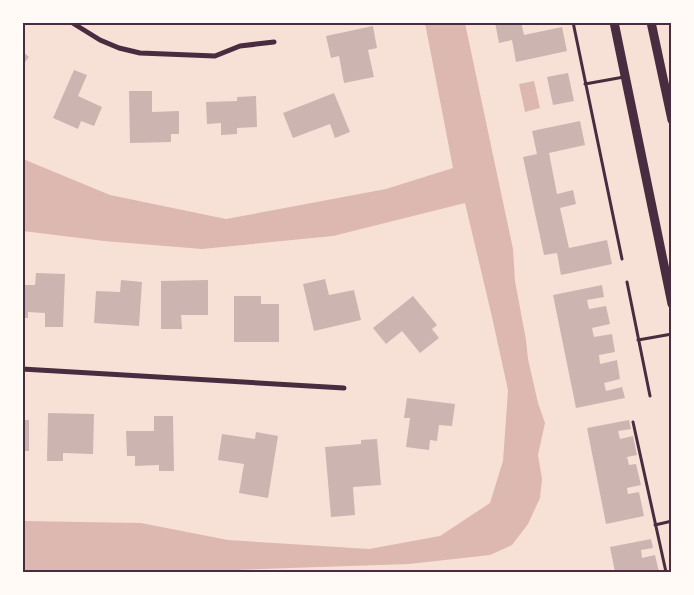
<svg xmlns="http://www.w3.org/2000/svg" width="694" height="595" font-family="'Source Sans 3',sans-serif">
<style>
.water{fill:#dcb8b0}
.building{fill:#ccb4b1}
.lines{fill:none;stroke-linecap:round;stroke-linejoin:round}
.service{stroke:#4a2c40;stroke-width:3}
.minor{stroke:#4a2c40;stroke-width:5}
.secondary{stroke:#4a2c40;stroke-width:9}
.neatline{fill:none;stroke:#4a2c40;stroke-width:2}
</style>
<rect width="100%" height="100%" fill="#f7e1d7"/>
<path class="water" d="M425 23H465L513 249 515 281 526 340 528 359 538 403 545 423 538 455 542 479 540 498 528 524 512 545 490 555 409 564 173 572H23V521L141 523 228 540 369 549 440 536 490 503 503 461 508 390 492 317 465 203 333 236 202 249 104 241 23 231V159L110 195 226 219 386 189 453 168Z
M534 81 540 108 525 112 519 84Z"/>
<path class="building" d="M495 22H521L524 35 562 27 567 51 516 62 512 40 499 43Z
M373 26 377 48 368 50 374 77 344 83 339 56 331 58 326 36Z
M22 51 29 57 22 66Z
M74 70 87 75 78 96 102 107 94 126 81 121 78 129 53 118Z
M568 73 574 101 553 105 547 77Z
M129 91H152V112L179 111V134H171V142L130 143Z
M334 93 350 132 335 138 330 124 293 138 283 113Z
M256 96 257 127 237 128V134L221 135V123L207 124 206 102 237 101V97Z
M580 121 585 145 549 153 557 194 573 190 576 204 560 208 569 248 607 240 612 264 561 275 557 253 544 255 523 157 537 154 532 131Z
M36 273 65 274 63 327H45V313L28 312V318H22V285H35Z
M325 279 329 295 354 290 361 320 314 331 303 284Z
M121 280 142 282 139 326 94 323 96 291 120 292Z
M208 280V315H181L182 329H161V281Z
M602 285 604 297 587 300 589 309 606 306 610 324 592 328 594 337 612 334 615 352 599 355 600 364 617 360 620 379 604 383 606 391 622 387 625 398 576 408 553 295Z
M234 296H261V304H279V342H234Z
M413 296 437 325 432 329 439 338 420 353 402 331 386 344 373 328Z
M407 398 455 404 452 426 439 425 437 441 430 440 429 450 406 447 410 418H404Z
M48 413 94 414 93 454 63 453V461H47Z
M154 416H173L174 471H159V465L135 466V456H127L126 431H154Z
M22 420H29V451H22Z
M629 420 631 429 618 431 620 439 633 436 637 455 627 457 629 465 636 464 641 485 627 488 628 494 639 492 644 516 606 524 587 428Z
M256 432 278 436 268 498 239 493 244 464 218 460 222 434 255 439Z
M377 439 381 485 353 487 355 515 331 517 325 447 361 444V440Z
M651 539 653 548 641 550 642 558 655 555 659 572H615L610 547Z"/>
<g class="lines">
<path class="service" d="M573 22 622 259
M585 84 624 77
M627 282 650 396
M638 340 672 334
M633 422 666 572
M655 525 672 521"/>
<path class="minor" d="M71 22 100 40 119 48 140 53 215 56 240 46 274 42
M22 369 344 388"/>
<path class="secondary" d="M614 22 672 304
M651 22 672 120"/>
</g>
<rect width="694" height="595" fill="none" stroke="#fffaf5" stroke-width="48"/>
<rect x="24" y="24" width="646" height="547" class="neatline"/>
</svg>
